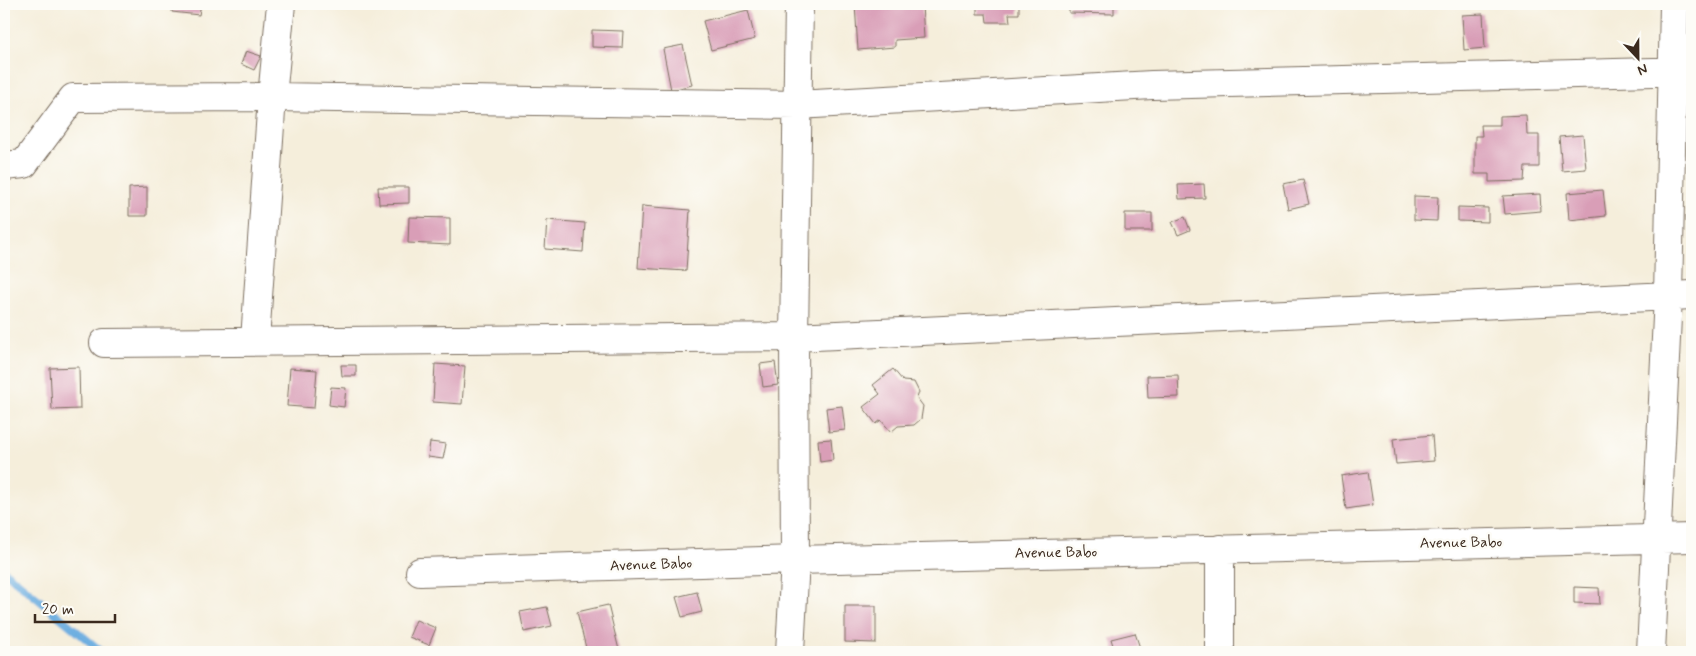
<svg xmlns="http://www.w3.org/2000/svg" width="1696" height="656" font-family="Mynerve,sans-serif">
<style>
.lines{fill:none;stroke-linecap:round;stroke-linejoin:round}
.stream{stroke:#6cade0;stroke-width:8}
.building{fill:#d99eb7}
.street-casing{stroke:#7c6f60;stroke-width:30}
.street{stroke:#fff;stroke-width:28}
.labels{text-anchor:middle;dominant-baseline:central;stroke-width:5;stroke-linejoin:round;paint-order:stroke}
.street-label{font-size:15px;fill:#3b2a1e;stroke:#fdfcf7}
</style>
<rect width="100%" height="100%" fill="#fdfcf7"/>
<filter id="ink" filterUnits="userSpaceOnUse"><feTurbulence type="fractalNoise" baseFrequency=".02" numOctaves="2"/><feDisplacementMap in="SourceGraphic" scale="10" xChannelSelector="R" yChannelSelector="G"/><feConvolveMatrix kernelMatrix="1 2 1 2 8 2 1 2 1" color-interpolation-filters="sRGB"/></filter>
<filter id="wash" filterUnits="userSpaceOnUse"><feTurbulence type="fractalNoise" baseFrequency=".0096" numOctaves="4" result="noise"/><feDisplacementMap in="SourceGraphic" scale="20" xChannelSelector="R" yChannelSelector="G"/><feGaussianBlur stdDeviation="1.12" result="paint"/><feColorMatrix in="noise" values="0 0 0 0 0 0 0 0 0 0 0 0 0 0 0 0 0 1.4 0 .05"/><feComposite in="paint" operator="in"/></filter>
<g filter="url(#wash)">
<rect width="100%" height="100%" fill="#f5eedb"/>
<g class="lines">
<path class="stream" d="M4 571 102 652"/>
</g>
<g id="blocks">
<path class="building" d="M173 4H201L199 15 172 12Z
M855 4H922L924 38 895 40V47L858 50Z
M977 4H1019V14H1009L1010 22H987L986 14H977Z
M1069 4H1114V14L1069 13Z
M748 10 755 39 711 50 703 21Z
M1483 14 1485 48 1464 50 1462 15Z
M592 30 623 31 622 48 592 47Z
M683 45 692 85 671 90 663 49Z
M246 51 261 56 254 70 241 64Z
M1526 115 1527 135H1539V167H1525L1524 181 1489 182V174H1475V136H1482L1481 125H1500V116Z
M1583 135 1586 169 1562 171 1559 137Z
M1303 180 1309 204 1288 209 1283 184Z
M1204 184 1205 198 1179 199 1178 185Z
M147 187V216H129V188Z
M378 187H409V203L379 204Z
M1603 190 1606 216 1569 220 1567 193Z
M1540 194 1541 211 1505 214 1503 196Z
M1414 196 1438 197 1437 221 1414 220Z
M642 206 690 210 686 271 638 268Z
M1458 207 1488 208V222L1458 221Z
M1125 213H1152V231H1125Z
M409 217 450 218V245L408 243Z
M1185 217 1190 230 1178 235 1172 222Z
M547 220 585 223 583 252 545 249Z
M775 362 778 385 763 387 760 364Z
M435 364 465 366 462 404 433 402Z
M341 365H356V376H342Z
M79 367 80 409 52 410 50 368Z
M290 368 317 370 314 408 287 406Z
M893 369 903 381 914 382 919 392 917 398 923 406 921 419 914 425 898 426 891 432 881 420 876 424 863 407 880 394 873 385Z
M1178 375 1179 397 1148 398 1147 376Z
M331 387 346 388 344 407 329 405Z
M842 406 845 430 829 432 826 408Z
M1432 435 1434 461 1396 464 1393 439Z
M831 439 833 460 820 462 818 440Z
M430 442 446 444 443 459 428 457Z
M1368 472 1373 505 1346 509 1341 476Z
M1574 587 1599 588 1600 604 1574 603Z
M697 592 702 612 682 617 676 597Z
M608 605 619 650 587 652 577 612Z
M845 606H876V643L845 642Z
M547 607 552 626 524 632 520 612Z
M416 620 436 628 429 645 409 637Z
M1135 633 1140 648 1115 652 1111 639Z"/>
</g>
</g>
<g filter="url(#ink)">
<use href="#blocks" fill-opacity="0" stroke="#7c6f60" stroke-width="1"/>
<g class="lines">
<defs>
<path id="street" d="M4 166 24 164 73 98 272 97 797 105 1152 85 1692 71
M255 340 272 97 281 4
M104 343 794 337 1692 295
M420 572 795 560 1692 538
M790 652 795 560 794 337 799 4
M1220 652V549
M1651 652 1668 296 1674 4"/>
</defs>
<use href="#street" class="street-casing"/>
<use href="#street" class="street"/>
</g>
</g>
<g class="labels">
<g class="street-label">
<text transform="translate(1461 543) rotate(-1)">Avenue Babo</text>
<text transform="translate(1056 553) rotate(-1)">Avenue Babo</text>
<text transform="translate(651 565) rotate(-2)">Avenue Babo</text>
</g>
</g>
<rect width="1696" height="656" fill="none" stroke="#fdfcf7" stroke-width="20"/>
<g transform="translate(1638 58) rotate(158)" stroke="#fdfcf7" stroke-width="4" paint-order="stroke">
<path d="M0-4L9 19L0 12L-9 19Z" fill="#3b2a1e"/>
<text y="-8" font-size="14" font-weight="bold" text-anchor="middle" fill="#3b2a1e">N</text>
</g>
<path d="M35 614v8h80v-8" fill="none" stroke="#3b2a1e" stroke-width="2.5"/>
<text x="42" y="614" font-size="15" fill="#3b2a1e" stroke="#fdfcf7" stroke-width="4" paint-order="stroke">20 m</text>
</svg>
